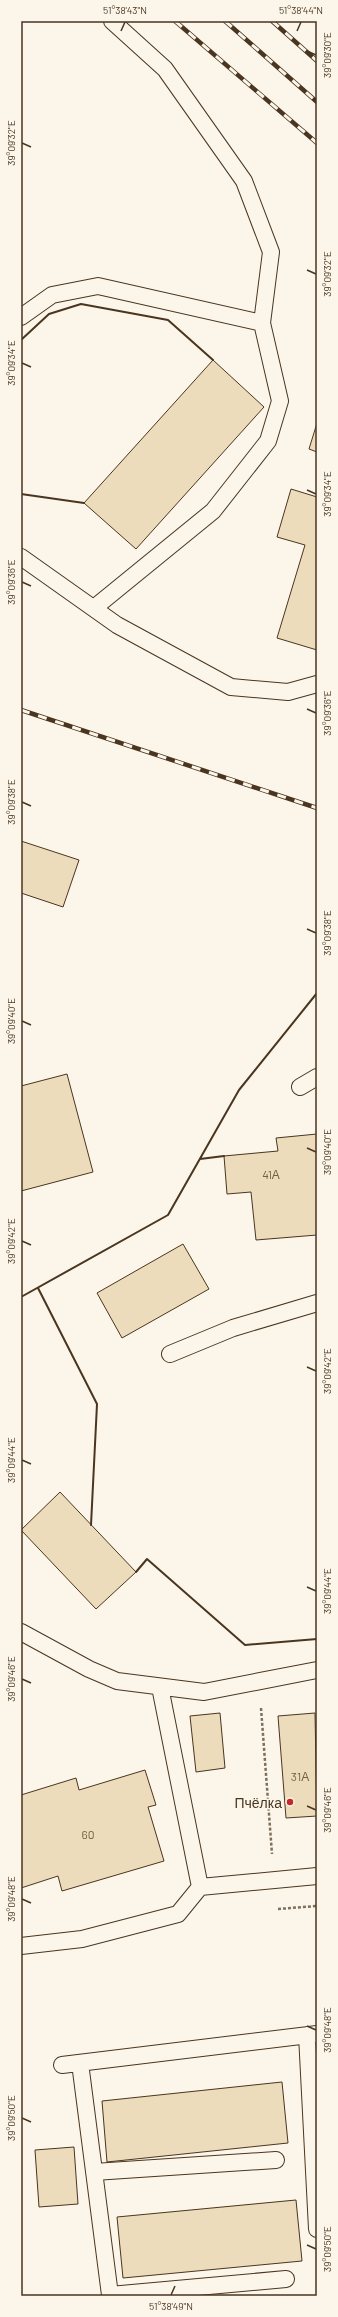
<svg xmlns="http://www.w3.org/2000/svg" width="338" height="2317" font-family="Barlow,sans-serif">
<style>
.building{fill:#ecdcbc;stroke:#4a3520}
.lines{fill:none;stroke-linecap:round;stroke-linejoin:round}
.service-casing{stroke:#4a3520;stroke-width:18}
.path{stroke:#7f6f5c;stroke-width:2.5;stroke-dasharray:3 2;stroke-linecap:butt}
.service{stroke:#fbf6e9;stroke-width:16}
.rail-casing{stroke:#4a3520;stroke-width:4.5}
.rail{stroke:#fbf6e9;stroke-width:3;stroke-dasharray:9;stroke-linecap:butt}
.wall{stroke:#4a3520;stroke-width:2}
.ticks{fill:none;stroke:#4a3520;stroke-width:1.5}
.poi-dot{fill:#c62828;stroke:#fbf6e9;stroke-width:1.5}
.labels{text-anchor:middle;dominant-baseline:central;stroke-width:3;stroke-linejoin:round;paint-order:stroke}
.number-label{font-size:12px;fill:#725f47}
.poi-label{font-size:14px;fill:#4a3520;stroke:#fbf6e9;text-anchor:end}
.neatline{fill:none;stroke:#4a3520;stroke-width:1.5}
.ticks-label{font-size:10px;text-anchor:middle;fill:#4a3520}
</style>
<rect width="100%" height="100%" fill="#fbf6e9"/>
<path class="building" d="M213 360 264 407 136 549 84 503Z
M317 423V452L309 449Z
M291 489 317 497V650L277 638 305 545 277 537Z
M21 841 79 860 63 907 21 893Z
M67 1074 93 1172 21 1191V1086Z
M317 1134V1235L256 1240 251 1192 227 1194 224 1156 278 1151 276 1138Z
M183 1244 209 1289 122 1338 97 1293Z
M60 1492 136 1572 96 1609 21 1530Z
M220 1713 225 1768 196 1772 190 1716Z
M315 1713 317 1816 286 1818 278 1716Z
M145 1770 156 1805 148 1807 164 1861 62 1891 58 1876 21 1888V1795L76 1778 79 1790Z
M282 2082 288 2143 107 2162 102 2101Z
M74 2147 78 2204 39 2207 35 2150Z
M296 2200 302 2261 123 2278 117 2217Z"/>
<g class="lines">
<defs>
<path id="service" d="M21 317 52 295 98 286 262 323
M21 557 117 625 231 687 288 692 317 684
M94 608 213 511 268 441 280 401 262 323 271 252 244 181 165 69 112 21
M300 1087 317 1077
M170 1354 233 1328 317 1303
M21 1632 89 1669 117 1681 204 1692 317 1670
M200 1887 317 1876
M21 1946 82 1939 178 1914 200 1887 160 1687
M307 2035 317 2229
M80 2063 110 2295 286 2279
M62 2065 317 2034
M94 2172 276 2160"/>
</defs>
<use href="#service" class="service-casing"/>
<path class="path" d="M261 1708 272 1854
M278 1909 317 1906"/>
<use href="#service" class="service"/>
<defs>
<path id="rail" d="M175 21 317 143
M225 21 317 102
M272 21 317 61
M21 710 317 808"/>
</defs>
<use href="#rail" class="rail-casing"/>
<use href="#rail" class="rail"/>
<path class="wall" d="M21 340 49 314 81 304 168 320 213 360
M21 494 84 503
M200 1159 224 1156
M38 1288 97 1404 91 1525
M21 1297 168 1215 239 1090 317 993
M136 1572 147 1559 245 1645 317 1639"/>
</g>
<path class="ticks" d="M121 31 125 22M297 31 301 22M307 51 316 55M22 143 31 147M307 270 316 274M22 363 31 367M307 490 316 494M22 582 31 586M307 709 316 713M22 802 31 806M307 929 316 933M22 1021 31 1025M307 1148 316 1152M22 1241 31 1245M307 1367 316 1371M22 1460 31 1464M307 1587 316 1591M22 1679 31 1683M307 1806 316 1810M22 1899 31 1903M307 2026 316 2030M22 2118 31 2122M307 2245 316 2249M171 2295 175 2286"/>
<circle class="poi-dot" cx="290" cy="1802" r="4"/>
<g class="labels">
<g class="number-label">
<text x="271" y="1174">41А</text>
<text x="300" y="1776">31А</text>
<text x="88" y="1834">60</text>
</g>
<g class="poi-label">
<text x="282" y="1802">Пчёлка</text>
</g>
</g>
<rect width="338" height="2317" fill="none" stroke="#fbf6e9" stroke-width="44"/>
<rect x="22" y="22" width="294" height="2273" class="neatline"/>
<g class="ticks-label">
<text x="125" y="14">51°38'43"N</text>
<text x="301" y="14">51°38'44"N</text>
<text transform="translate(327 55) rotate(-90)" y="4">39°09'30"E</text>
<text transform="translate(11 143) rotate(-90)" y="4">39°09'32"E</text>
<text transform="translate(327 274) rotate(-90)" y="4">39°09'32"E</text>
<text transform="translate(11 363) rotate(-90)" y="4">39°09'34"E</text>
<text transform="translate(327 494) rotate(-90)" y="4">39°09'34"E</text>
<text transform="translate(11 582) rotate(-90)" y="4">39°09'36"E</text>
<text transform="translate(327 713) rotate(-90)" y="4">39°09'36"E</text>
<text transform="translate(11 802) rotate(-90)" y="4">39°09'38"E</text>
<text transform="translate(327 933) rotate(-90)" y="4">39°09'38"E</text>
<text transform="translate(11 1021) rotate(-90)" y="4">39°09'40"E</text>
<text transform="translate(327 1152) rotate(-90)" y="4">39°09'40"E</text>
<text transform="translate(11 1241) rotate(-90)" y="4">39°09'42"E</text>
<text transform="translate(327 1371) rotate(-90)" y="4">39°09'42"E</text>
<text transform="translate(11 1460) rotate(-90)" y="4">39°09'44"E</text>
<text transform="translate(327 1591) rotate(-90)" y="4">39°09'44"E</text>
<text transform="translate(11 1679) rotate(-90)" y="4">39°09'46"E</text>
<text transform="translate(327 1810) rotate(-90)" y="4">39°09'46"E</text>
<text transform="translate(11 1899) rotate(-90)" y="4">39°09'48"E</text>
<text transform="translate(327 2030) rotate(-90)" y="4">39°09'48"E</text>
<text transform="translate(11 2118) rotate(-90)" y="4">39°09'50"E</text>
<text transform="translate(327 2249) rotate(-90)" y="4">39°09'50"E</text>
<text x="171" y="2310">51°38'49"N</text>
</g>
</svg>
